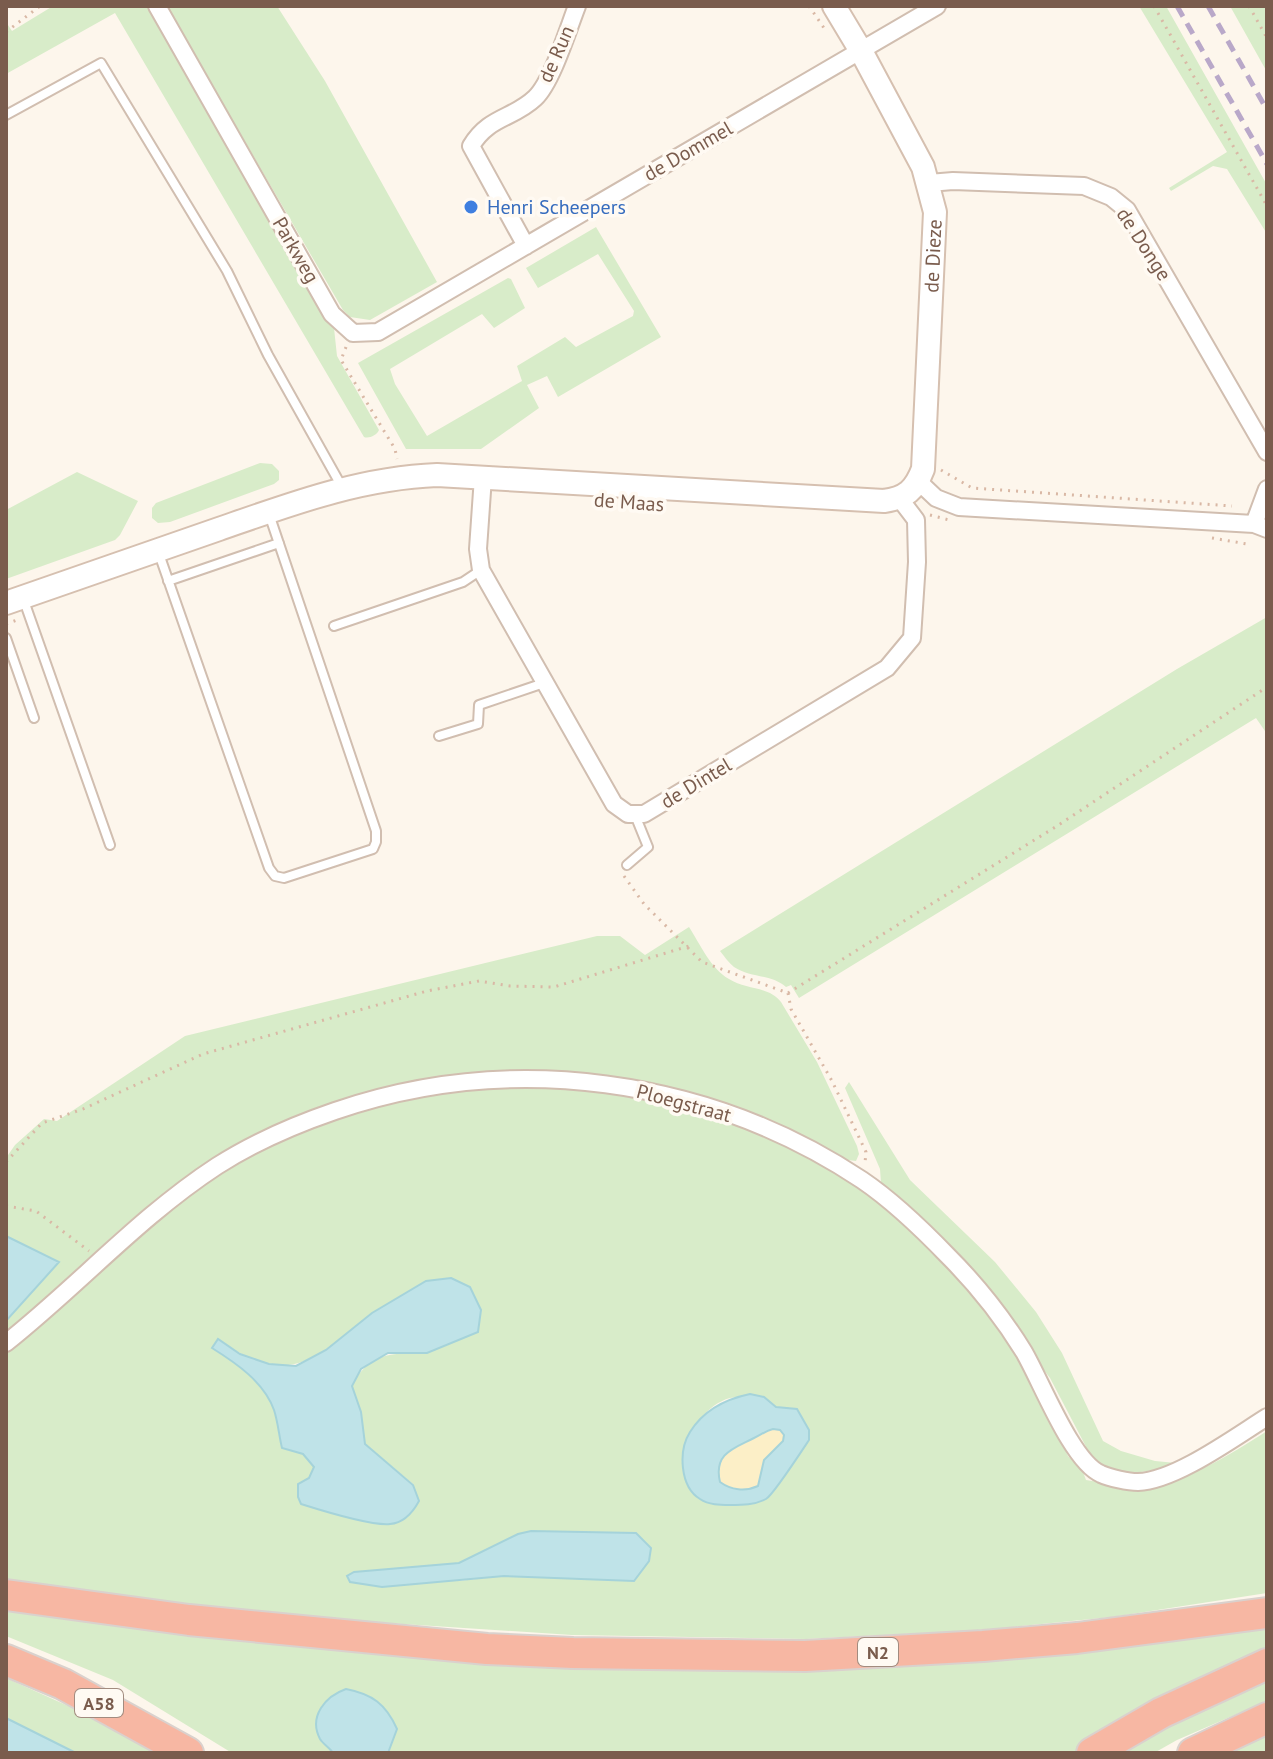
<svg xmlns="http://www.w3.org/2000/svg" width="1273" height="1759" font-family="'PT Sans',sans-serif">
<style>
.green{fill:#d8ecc9;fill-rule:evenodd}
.sand{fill:#fcefc7}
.water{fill:#bfe3e8;stroke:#a5d3da;stroke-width:2;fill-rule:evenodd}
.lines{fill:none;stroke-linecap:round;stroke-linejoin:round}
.lane-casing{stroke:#d1beb0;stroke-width:12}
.street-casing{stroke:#d1beb0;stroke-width:20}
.secondary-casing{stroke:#d6c0b0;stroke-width:26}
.highway-casing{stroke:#dad1cd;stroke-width:34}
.path{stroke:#d9b8a5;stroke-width:3;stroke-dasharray:2 6;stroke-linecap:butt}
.lane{stroke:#fff;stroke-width:8}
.street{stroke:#fff;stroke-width:16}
.secondary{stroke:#fff;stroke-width:22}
.highway{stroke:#f7b7a3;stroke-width:30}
.rail{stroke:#b9a8c9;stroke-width:5;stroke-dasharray:12 8;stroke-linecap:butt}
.shop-dot{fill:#3f7fe0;stroke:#fffaf3;stroke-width:3}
.labels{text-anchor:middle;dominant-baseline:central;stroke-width:7;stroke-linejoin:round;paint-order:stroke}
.shield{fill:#fffaf3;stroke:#a28b7f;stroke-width:2}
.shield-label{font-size:18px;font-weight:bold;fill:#7a5c4d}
.street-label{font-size:20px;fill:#7a5c4d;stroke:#fffaf3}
.shop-label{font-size:20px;fill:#366cbe;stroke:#fffaf3;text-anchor:start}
</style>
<rect width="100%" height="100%" fill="#fdf6ec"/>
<path class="green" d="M53 6H147L281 243 334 328 337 356 379 430C377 435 369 439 364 437L115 13 6 74V22L12 31Z
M166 6H277L325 81 437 282 370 320 350 317 343 310Z
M1139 6H1166L1267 185V234L1227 169 1213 166 1171 191 1169 188 1227 152Z
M1230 6H1267V72Z
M596 227 661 337 558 397 547 376 527 385 539 408 481 449H406L358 363 508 278 511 279 525 308 494 328 482 314 390 369 395 384 427 436 522 381 517 366 565 337 576 347 633 316 634 311 598 254 538 288 526 268Z
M260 463 272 464 279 471V480L274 484 170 522 158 523 152 518V508L156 503Z
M77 472 138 501 120 535 115 540 6 579V510Z
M1267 617V734L1256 718 799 998 791 985 786 987C771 974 750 978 734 967 729 963 724 956 720 951L1177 669Z
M689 927C700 944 711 969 729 979 746 990 769 986 781 1002L817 1062 857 1146 859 1154 856 1161 839 1159C796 1140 745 1112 700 1098 512 1039 318 1081 160 1197 105 1237 59 1291 6 1334V1321L58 1262 6 1236V1158L15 1145 44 1119 57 1121 185 1036 597 936H620L645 955Z
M849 1082 910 1180 995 1262 1036 1312 1062 1353 1103 1441 1121 1451 1155 1461 1176 1463C1149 1473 1119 1479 1093 1460L1050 1378 1030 1352 881 1183 880 1169 845 1088Z
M516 1083 642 1095 751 1129 834 1169 876 1198 947 1261 992 1316 1021 1358 1068 1456 1083 1472 1086 1480C1102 1482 1120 1488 1136 1488 1179 1487 1231 1454 1267 1431V1593L1112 1617 982 1630 806 1639 572 1635 372 1622 99 1599 6 1582V1352L166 1208 260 1147 366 1105ZM372 1313 427 1353C392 1353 369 1352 352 1386L361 1412 365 1444 413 1484 419 1501 391 1524 327 1512 301 1504 315 1468 303 1454 282 1448C279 1435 278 1422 274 1410 264 1382 236 1363 212 1348L218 1340C291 1388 313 1361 372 1313ZM764 1397 776 1407 804 1448 790 1464 683 1451C690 1430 707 1404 730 1398 740 1396 753 1397 764 1397ZM518 1534 634 1581 504 1576 458 1581 354 1572 459 1563Z
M6 1604 66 1616 253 1642 371 1654 573 1665 1267 1625V1652L1088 1743 1074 1753H388L390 1750 317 1727 321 1740 333 1753H232L113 1680 6 1636Z
M1267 1673V1701L1177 1740 1154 1753H1110Z
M6 1678 95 1718 155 1753H6Z
M1267 1731V1753H1217Z"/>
<path class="sand" d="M773 1429H780L784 1435 783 1441 764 1460 758 1486C745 1492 731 1490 720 1482 714 1453 735 1448 754 1438 761 1435 765 1431 773 1429Z"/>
<path class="water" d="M6 1236 59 1262 6 1321Z
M451 1278 470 1287 481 1310 478 1332 427 1353H388L361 1369 352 1386 361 1412 365 1444 413 1485 419 1501C413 1512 404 1523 390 1524 372 1526 320 1510 301 1504L298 1497V1484L309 1478 314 1467 303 1454 282 1448C279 1436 278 1422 274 1410 264 1382 236 1363 212 1348L218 1339 240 1354 269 1364 296 1366 326 1350 372 1313 426 1281Z
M750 1394 764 1397 776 1407 797 1409 809 1430V1440C803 1449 773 1495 766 1499 755 1505 742 1505 730 1505 720 1505 709 1505 700 1499 680 1487 678 1451 690 1432 703 1411 726 1399 750 1394ZM773 1429 780 1430 784 1435 783 1441 764 1460 758 1486C745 1492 731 1490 720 1482 713 1453 735 1448 754 1438 761 1435 765 1431 773 1429Z
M531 1531 636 1533 651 1548 649 1561 634 1581 504 1576 382 1587 350 1582 347 1576 354 1572 459 1563 518 1534Z
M346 1689C372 1694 386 1704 397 1729L388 1753H333C330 1748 323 1744 320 1739 308 1716 326 1696 346 1689Z
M6 1718 76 1753H6Z"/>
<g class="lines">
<defs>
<path id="lane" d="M6 115 101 63 227 271 268 355 342 487
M158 551 269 868 275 876 284 878 373 849 376 842V831L269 514
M168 581 279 543
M23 598 110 845
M334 626 463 582 481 570
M6 638 34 718
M439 736 478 724 479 705 544 683
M627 865 648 847 635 815"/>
<path id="street" d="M157 6 332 314 353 333 378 332 937 6
M929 183 953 181 1084 186 1111 197 1127 210 1267 452
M526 246 471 146C489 116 513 119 535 98 552 82 568 29 577 6
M483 477 478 549 481 570 614 804 628 814H644L887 668 912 638 917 562 916 520 900 499
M918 481 936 498 959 507 1254 524 1267 529
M1254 524 1267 489
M6 1343C78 1286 139 1217 217 1166 253 1143 294 1125 335 1111 510 1051 707 1077 862 1180 893 1201 922 1229 948 1256 977 1285 1003 1318 1024 1352 1041 1381 1072 1462 1101 1474 1110 1478 1128 1482 1138 1482 1175 1481 1235 1437 1267 1417"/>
<g id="secondary">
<path id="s1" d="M6 603C77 579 148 553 219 529 291 504 360 478 437 475L884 501C906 498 915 490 923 469L935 212 923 167 861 51 834 6"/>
</g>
<path id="highway" d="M6 1595 189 1620 487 1649 573 1653 805 1656 983 1646 1077 1638 1267 1613
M6 1660 63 1684 188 1753
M1092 1753 1161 1713 1267 1664
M1193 1753 1267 1718"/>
</defs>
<use href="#lane" class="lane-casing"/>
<use href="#street" class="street-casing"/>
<use href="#secondary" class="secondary-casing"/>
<use href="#highway" class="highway-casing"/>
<path class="path" d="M809 6 824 28
M1154 6 1267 206
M1249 6 1267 38
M6 32 40 6
M346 347 341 360 395 449 397 459
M941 470 972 488 1232 506
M930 515 949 520
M1212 538 1247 544 1249 540
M6 624 17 620
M624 876 644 904 702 962 788 993
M788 993 1057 826 1267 687
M788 993 791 1009 832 1081 866 1152 865 1163
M6 1162 42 1123 83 1109 203 1054 427 991 479 981 510 986 554 987 689 946
M6 1206 36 1211 89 1251"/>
<use href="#lane" class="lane"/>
<use href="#street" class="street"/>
<use href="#secondary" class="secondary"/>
<use href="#highway" class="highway"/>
<path class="rail" d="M1177 6 1267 164
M1208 6 1267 110"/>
</g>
<circle class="shop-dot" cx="471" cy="207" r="8"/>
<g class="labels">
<g class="shield">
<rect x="858" y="1638" width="40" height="28" rx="6"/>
<rect x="75" y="1689" width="48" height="28" rx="6"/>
</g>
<g class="shield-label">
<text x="878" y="1652">N2</text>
<text x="99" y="1703">A58</text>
</g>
<g class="street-label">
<text transform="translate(556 54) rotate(-66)">de Run</text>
<text transform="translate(688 151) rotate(-30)">de Dommel</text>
<text transform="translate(1144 244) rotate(57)">de Donge</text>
<text transform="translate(296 250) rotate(60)">Parkweg</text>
<text stroke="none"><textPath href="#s1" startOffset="1166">de Dieze</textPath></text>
<text transform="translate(629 502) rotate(4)">de Maas</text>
<text transform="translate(696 783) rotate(-31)">de Dintel</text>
<text transform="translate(684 1103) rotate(15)">Ploegstraat</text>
</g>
<g class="shop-label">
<text x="487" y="207">Henri Scheepers</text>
</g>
</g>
<rect width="1273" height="1759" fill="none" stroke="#7a5c4d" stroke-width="16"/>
</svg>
